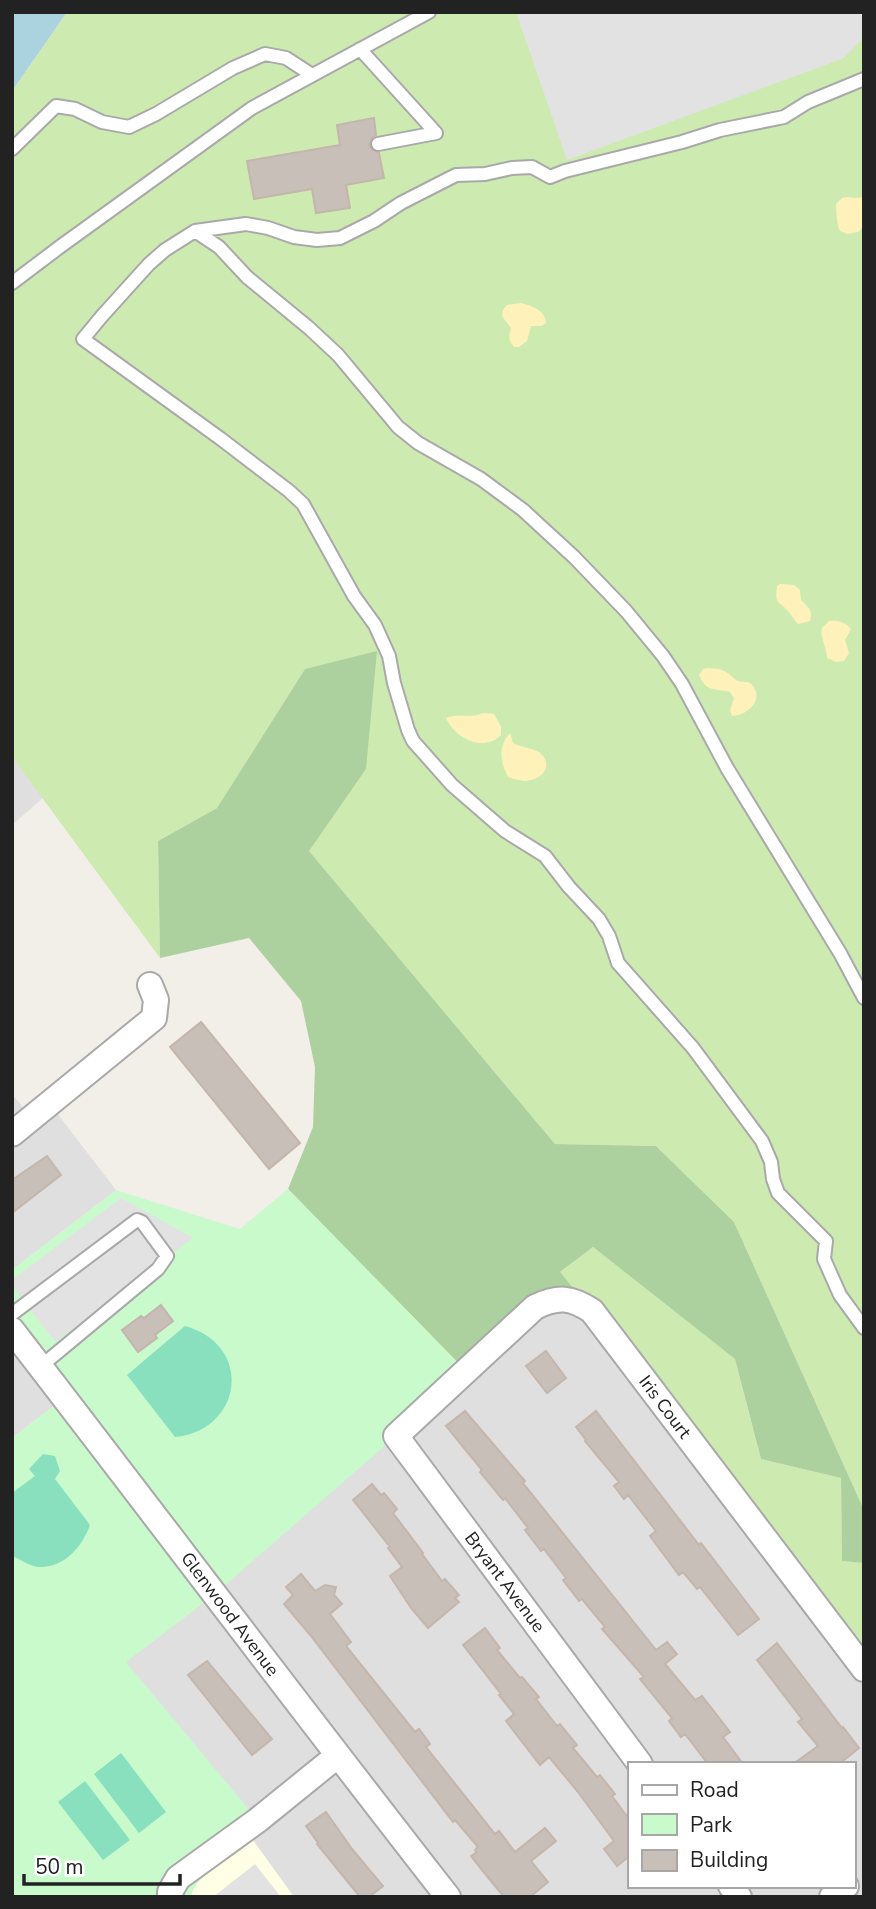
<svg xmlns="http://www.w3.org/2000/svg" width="876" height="1909" font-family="'Nunito Sans',sans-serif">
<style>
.residential{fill:#e0dfdf;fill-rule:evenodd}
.education{fill:#ffffe5}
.grass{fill:#cdebb0}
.forest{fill:#add19e}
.sand{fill:#fff1ba}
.park{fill:#c8facc}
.pitch{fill:#88e0be}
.parking{fill:#e2e2e2}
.water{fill:#aad3df}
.building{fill:#c7bfb8;stroke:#c4b6ab;stroke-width:2}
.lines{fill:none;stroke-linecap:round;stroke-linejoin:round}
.lane-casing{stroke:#a9a9a9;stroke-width:16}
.street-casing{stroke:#a9a9a9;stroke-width:28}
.lane{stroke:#fff;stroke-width:12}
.street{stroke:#fff;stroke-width:24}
.labels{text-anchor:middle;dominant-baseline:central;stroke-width:5;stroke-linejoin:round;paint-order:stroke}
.street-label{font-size:18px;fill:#222;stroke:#fff}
</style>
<rect width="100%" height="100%" fill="#f2efe9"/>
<path class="residential" d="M12 757 44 797 12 825Z
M12 1094 32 1118 50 1104 116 1190 12 1270Z
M579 1303 864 1669V1897H294L125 1662 215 1594 535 1307ZM629 1764H853V1886H629Z
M12 1330 64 1398 12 1438Z"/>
<path class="education" d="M252 1839 294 1897H191L192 1891 202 1876Z"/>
<path class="grass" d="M67 12H864V1510L734 1222 656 1146 555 1144 308 850 366 769 305 669 217 808 158 841 160 958 12 757V91Z
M593 1247 735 1359 761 1459 841 1478 842 1561 864 1563V1669L560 1272Z"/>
<path class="forest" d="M377 651 366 769 309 851 555 1144 656 1146 734 1222 864 1510V1563L842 1561 841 1478 761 1459 735 1359 593 1247 560 1272 592 1311 564 1299 466 1371 288 1189 313 1127 315 1067 301 1001 249 938 160 958 158 841 217 808 305 669Z"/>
<path class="sand" d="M846 197 856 198 864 197 862 228 858 232 847 234 840 231C837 226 836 210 836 204L842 198Z
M521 303C532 306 545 310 546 323L541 326H531L527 341 519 347H514C508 340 509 336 511 328L502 316 503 310 507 305Z
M780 584 794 585 800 590 801 600C809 608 813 610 810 621L798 624C793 619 792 615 787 610 777 599 775 605 777 586Z
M829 621C838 620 845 622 851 629L845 640 849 653 844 661 836 662 827 658C827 647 820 638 822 628Z
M708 668C713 669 720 668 724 671 730 673 733 679 738 681 744 683 749 680 753 686 764 701 746 716 732 716L730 710 734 698 730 692C714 688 706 692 699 675L703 669Z
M483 713 494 714 501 727V735C483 753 455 738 446 718 458 713 470 719 483 713Z
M510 733 513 743C523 749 536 747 543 756 553 770 538 781 524 781 519 780 513 779 508 777 500 762 498 746 510 733Z"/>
<path class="park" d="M288 1189 466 1371 396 1436 215 1594 126 1662 252 1813C242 1828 232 1850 220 1862 209 1874 195 1879 191 1897H12V1438L64 1398 12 1330V1270L116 1190 240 1229Z"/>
<path class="pitch" d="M185 1326C254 1345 243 1430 175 1437L127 1375Z
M43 1454 55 1456 60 1471 55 1479 90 1525C82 1547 64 1568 39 1567 30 1566 21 1560 12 1556V1493L35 1476 29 1469Z
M121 1753 166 1812 139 1833 94 1774Z
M85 1781 130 1840 103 1860 58 1802Z"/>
<path class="parking" d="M516 12H864V37L844 58 567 160Z
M121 1198 193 1238 55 1342 12 1285V1280Z
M255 1864 281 1897H213Z"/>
<path class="water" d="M12 12H67L12 91Z"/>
<path class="building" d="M374 118 376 135 372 138 369 145 372 150 379 153 384 178 346 185 350 208 316 213 312 189 254 199 247 161 340 145 337 125Z
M201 1022 300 1143 269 1169 170 1047Z
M47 1156 61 1175 12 1213V1180Z
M161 1305 173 1321 155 1335 157 1338 138 1352 122 1330 141 1316 144 1318Z
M546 1351 566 1378 547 1393 526 1366Z
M465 1411 525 1481 523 1483 656 1650 667 1642 677 1654 665 1664 695 1700 702 1696 730 1732 723 1737 743 1764H708L685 1734 681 1737 669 1721 672 1718 640 1679 644 1677 602 1629 605 1627 582 1599 579 1601 563 1580 566 1578 544 1549 541 1551 525 1530 528 1528 505 1498 503 1500 480 1472 482 1470 446 1426Z
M596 1411 699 1545 701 1543 759 1619 738 1635 700 1587 697 1589 683 1572 679 1575 650 1536 656 1531 628 1495 624 1499 614 1486 619 1482 585 1441 586 1440 576 1427Z
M372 1484 381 1495 384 1493 397 1509 393 1513 423 1553 422 1554 442 1581 445 1579 459 1595 455 1598 459 1602 428 1628 411 1608 390 1576 402 1567 388 1548 390 1547 353 1500Z
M301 1574 315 1591 325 1585 336 1587 334 1595 342 1604 330 1614 351 1642 346 1646 415 1732 419 1729 430 1744 426 1747 495 1834 499 1831 515 1852 545 1828 556 1841 531 1861 548 1882 530 1897H504L482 1870 471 1856 477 1852 475 1850 478 1847 455 1820 453 1822 311 1636 284 1604 293 1595 286 1587Z
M485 1628 500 1648 497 1650 520 1678 522 1677 539 1697 536 1699 557 1726 560 1724 577 1745 573 1748 597 1777 600 1775 615 1794 612 1796 629 1819V1860L627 1858 617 1866 604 1849 614 1841 578 1792 549 1757 540 1765 506 1721 514 1714 499 1695 501 1694 463 1645Z
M777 1643 842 1728 843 1727 859 1748 839 1764H793L818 1746 798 1722 802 1719 757 1660Z
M207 1661 272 1739 252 1755 188 1675Z
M326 1812 352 1849 383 1886 369 1897H360L317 1844 318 1843 306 1826Z"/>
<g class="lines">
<defs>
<path id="lane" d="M360 49 436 133
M864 79 808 102 784 117 720 130 682 142 565 171 550 177 532 167 512 168 485 174 456 175 401 203 374 221 340 238 317 240 294 237 268 228 246 224 195 231 165 250 149 264 102 316 83 339 221 439 289 491 303 504 354 596 375 625 389 656 394 683 408 730 413 741 452 785 505 831 545 856 569 887 599 919 609 936 618 963 693 1048 762 1141 771 1162 773 1179 778 1193 826 1241 824 1259 840 1295 864 1328
M378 144 436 133
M12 149 56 106 75 109 102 122 129 127 156 114 233 68 265 54 286 58 312 75
M195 231 219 247 247 277 309 328 338 355 398 427 418 443 481 479 523 510 574 557 626 611 663 656 682 684 727 768 840 953 864 998
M12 283 61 246 252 108 429 12
M12 1314 137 1220 142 1222 167 1256 158 1269 40 1367"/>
<path id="street" d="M12 1134 154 1018 156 1000 150 985
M12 1330C158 1519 301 1709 448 1897
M640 1764 396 1436 535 1307C558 1296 571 1297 592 1311L864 1669
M731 1886 739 1897
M170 1897V1892L178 1878 258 1820 337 1756
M832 1897 846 1886"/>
</defs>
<use href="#lane" class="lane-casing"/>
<use href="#street" class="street-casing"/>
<use href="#lane" class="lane"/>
<use href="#street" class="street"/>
</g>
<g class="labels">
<g class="street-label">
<text transform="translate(665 1407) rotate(53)">Iris Court</text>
<text transform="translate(505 1582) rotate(53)">Bryant Avenue</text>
<text transform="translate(230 1614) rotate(53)">Glenwood Avenue</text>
</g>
</g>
<rect width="876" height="1909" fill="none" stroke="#222222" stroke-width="28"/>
<rect x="628" y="1762" width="228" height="126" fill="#ffffff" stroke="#a7a7a7" stroke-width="2"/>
<rect x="642" y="1785" width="35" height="10" fill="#ffffff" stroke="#a7a7a7" stroke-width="2"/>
<text x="690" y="1797" font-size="21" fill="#222222">Road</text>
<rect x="642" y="1814" width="35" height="21" fill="#c8facc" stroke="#a7a7a7" stroke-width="2"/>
<text x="690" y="1832" font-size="21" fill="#222222">Park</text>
<rect x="642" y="1850" width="35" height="21" fill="#c7bfb8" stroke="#a7a7a7" stroke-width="2"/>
<text x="690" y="1867" font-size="21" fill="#222222">Building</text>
<path d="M24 1874v10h156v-10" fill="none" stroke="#222222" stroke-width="3.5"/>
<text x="35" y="1874" font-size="21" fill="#222222" stroke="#ffffff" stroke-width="5" paint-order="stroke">50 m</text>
</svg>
